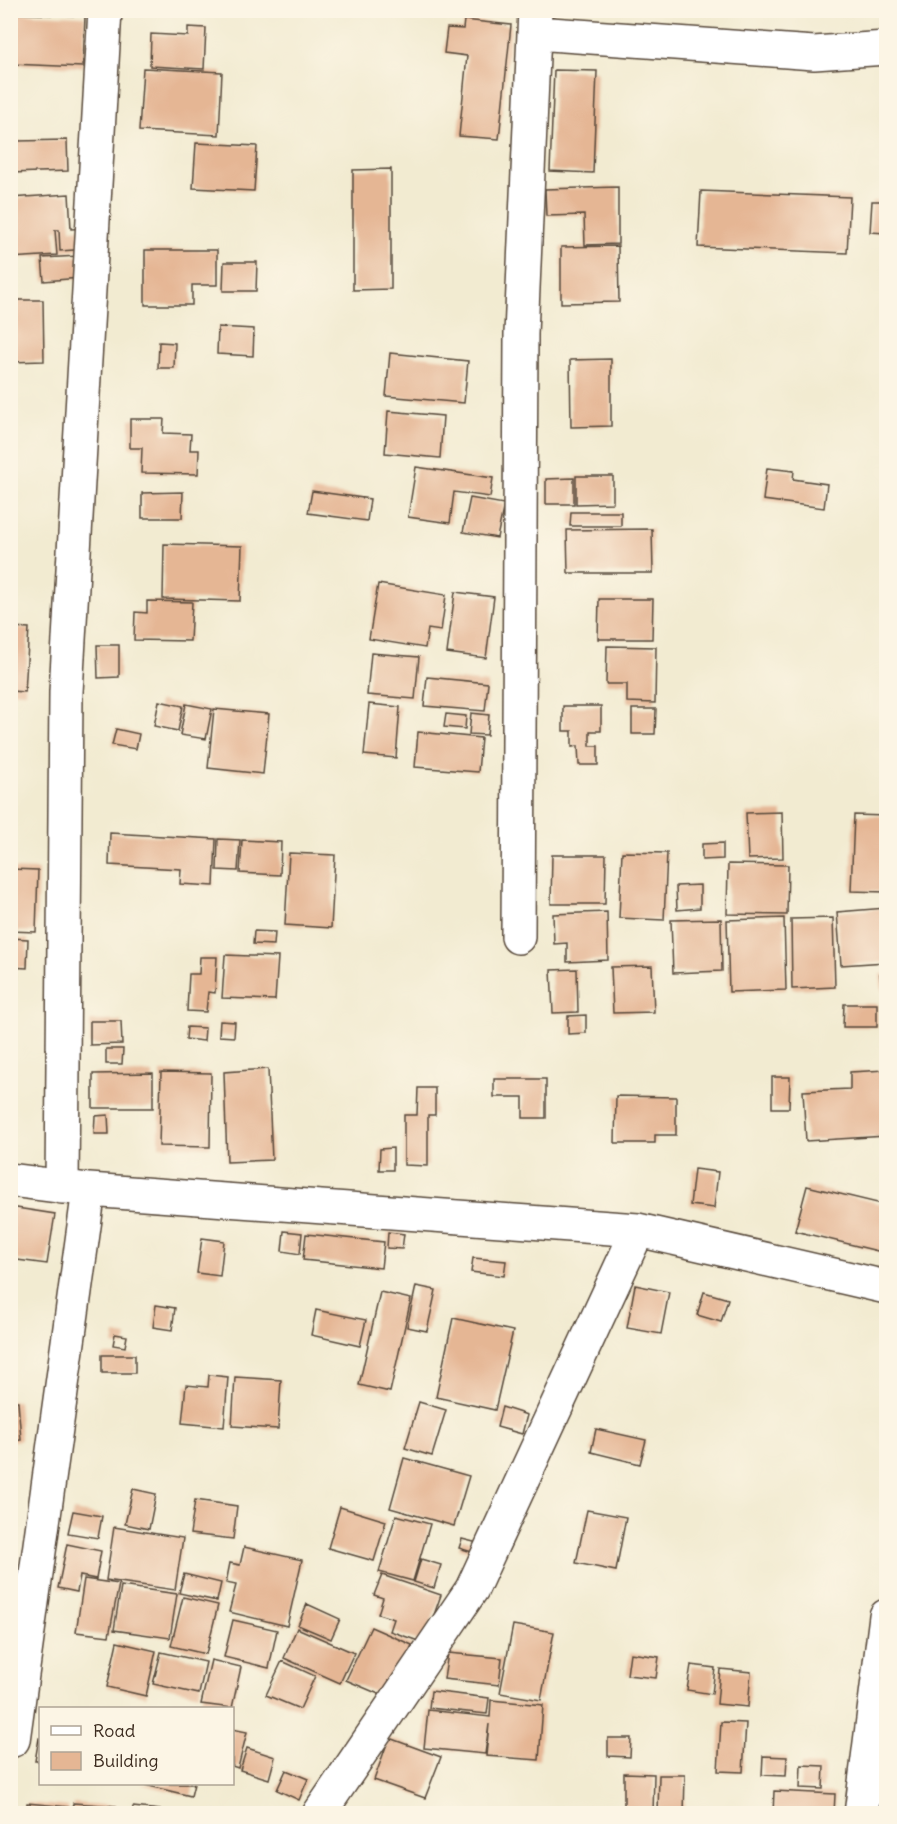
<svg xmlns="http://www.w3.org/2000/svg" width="897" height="1824" font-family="Delius,sans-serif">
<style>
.building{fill:#e5b694}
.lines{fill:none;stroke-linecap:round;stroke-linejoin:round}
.street-casing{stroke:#564739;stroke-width:36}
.street{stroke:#fff;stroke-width:33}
</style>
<rect width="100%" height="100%" fill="#fcf5e5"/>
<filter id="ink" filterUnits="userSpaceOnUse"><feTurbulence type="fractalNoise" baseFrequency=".0167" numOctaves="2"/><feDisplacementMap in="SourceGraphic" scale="12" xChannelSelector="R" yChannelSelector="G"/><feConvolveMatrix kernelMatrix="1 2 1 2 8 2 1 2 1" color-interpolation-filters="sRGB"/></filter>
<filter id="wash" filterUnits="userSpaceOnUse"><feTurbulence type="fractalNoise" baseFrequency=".008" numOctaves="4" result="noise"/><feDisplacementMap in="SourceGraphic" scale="24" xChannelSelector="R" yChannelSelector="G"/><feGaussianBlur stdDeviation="1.35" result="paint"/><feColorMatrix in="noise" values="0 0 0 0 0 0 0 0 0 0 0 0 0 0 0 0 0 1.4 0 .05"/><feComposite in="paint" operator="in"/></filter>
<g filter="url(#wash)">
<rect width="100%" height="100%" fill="#f2ebd1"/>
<g id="blocks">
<path class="building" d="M10 13 85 16 83 67 10 64Z
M464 20 511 25 499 139 459 136 467 56 444 53 447 28 463 29Z
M188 27 206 28 204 69 150 66 151 34 188 36Z
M143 68 222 72 219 135 139 131Z
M554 70 597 71 593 173 550 171Z
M16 90 17 141 67 140 68 171 10 173V91Z
M196 143 257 146 254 191 193 188Z
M391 169V289L353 290V170Z
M618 187V244L585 245 584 215 546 216 545 189Z
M701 191 850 197 847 253 698 247Z
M69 194 71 229 86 228 88 249 60 251 59 230H55L57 255 10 258V198Z
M872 201H886V233L870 232Z
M618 246 619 302 561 303V247Z
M145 250H217V285H192V305H145Z
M79 256 80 278 44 281 42 258Z
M10 262H14V300H43L44 361 10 362Z
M224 262H257L256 291H223Z
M218 327 254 329 253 356 217 354Z
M159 342 175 343 174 368H158Z
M390 353 468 361 464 403 386 396Z
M611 359V426L571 427 570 360Z
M388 411 443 416 440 458 385 453Z
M130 419H164L163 433 191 434 190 450H199L198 474 141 473 142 448H130Z
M416 467 493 478 490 497 454 492 450 523 408 517Z
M767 468 794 471 793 479 827 484 824 508 763 500Z
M576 476H613V503L576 504Z
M574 478V504H546V479Z
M312 491 370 499 367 521 308 513Z
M183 492 182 518H142V493Z
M470 498 504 504 497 538 463 532Z
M571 512H621V526H570Z
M652 529 653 573H568L567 530Z
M164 544 242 546 240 601 163 599Z
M378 584 446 595 441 631 428 629 425 648 369 639Z
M455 592 494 597 486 658 447 653Z
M599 599H653L652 639H598Z
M147 601 192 602 190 641 134 640 135 612 147 613Z
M10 627 29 628 25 692 10 691Z
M97 645H119V677L98 678Z
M607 646 656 647 655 703 627 702V684H606Z
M371 653 419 657 415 699 367 695Z
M427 677 488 683 485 711 424 706Z
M159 701 183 706 178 731 154 726Z
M186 704 212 709 206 739 180 735Z
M369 704 400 707 396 758 364 755Z
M563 706H601V731H590V746H598V765H579L578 746 572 747V731H563Z
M214 709 269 714 263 774 208 768Z
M632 709H656L655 734H632Z
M471 713 489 715 487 735 469 734Z
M446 714 466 716 465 729 444 727Z
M116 729 139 734 136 749 112 745Z
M418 732 481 738 478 772 415 767Z
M782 812 783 858 748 859 746 813Z
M854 815 886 816V892L851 891Z
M110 833 216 839 214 886 180 884 181 869 109 865Z
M218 839 240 840 238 871 217 870Z
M242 840 281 842 280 875 240 873Z
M723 843V859L702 860V844Z
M622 852 667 853 664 920 619 918Z
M289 853 335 855 331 928 285 925Z
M552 855H606L605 904H551Z
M728 864 788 865 787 915 727 914Z
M10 869 38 870 36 932 10 931Z
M700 885V908L677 910 676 886Z
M886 908V962L841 965 837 912Z
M607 912 608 960 567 962V943L554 944 553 914Z
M784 918 786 990 729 992 727 920Z
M833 918 835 987 792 989 791 919Z
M721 919 722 971 673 973 671 920Z
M254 931 275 932 274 945 253 944Z
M10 938 28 939 27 968 10 967Z
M225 955 278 957 275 1000 222 998Z
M200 957H217L215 993 208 992 206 1012 187 1011 189 974H199Z
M652 966 654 1012 613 1013 611 967Z
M577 969 578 1012 553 1013 551 970Z
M10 973H15L14 1005H10Z
M880 974H886V991H882Z
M844 1004H877V1027H843Z
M586 1015V1033L568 1034V1016Z
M90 1021H121L122 1044 90 1045Z
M220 1021 235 1022 234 1037 219 1036Z
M187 1027 205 1028 204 1041 186 1039Z
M106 1049H123L122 1064H106Z
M268 1069 272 1160 227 1162 224 1072Z
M886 1070V1136L806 1141 803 1091 850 1089V1072Z
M161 1072 211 1073 210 1147 159 1146Z
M153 1073V1108H93V1074Z
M772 1077H790L789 1108H772Z
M494 1079H546V1118H523V1097H494Z
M418 1088H435V1115H428V1166L404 1165V1115H417Z
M616 1096 676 1097V1135H655V1143H615Z
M108 1115 109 1134H94L95 1116Z
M393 1148V1170H379L380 1149Z
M694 1169 718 1172 714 1208 690 1205Z
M807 1186 886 1205V1253L795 1231Z
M10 1207 55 1214 47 1264 10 1259Z
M284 1231 302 1233 300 1254 282 1251Z
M388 1232 404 1234 402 1249 387 1248Z
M306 1234 384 1242 381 1268 303 1260Z
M202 1238 224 1241 220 1276 197 1273Z
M473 1258 506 1261 504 1276 471 1272Z
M635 1285 669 1292 661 1334 627 1328Z
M416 1286 436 1290 427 1331 407 1327Z
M380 1292 411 1299 390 1392 359 1385Z
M704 1292 728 1299 721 1322 697 1315Z
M156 1305 175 1308 172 1330 153 1327Z
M316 1310 366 1320 360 1346 311 1335Z
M453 1318 513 1331 495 1410 436 1397Z
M115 1334 127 1336 125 1347 113 1345Z
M102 1355H135V1373H102Z
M209 1375 228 1377 224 1427 182 1423 186 1385 208 1387Z
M235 1377 281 1380 278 1429 232 1426Z
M10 1401H18L21 1440 10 1441Z
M419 1402 446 1410 432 1456 405 1448Z
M502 1407 527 1415 522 1434 497 1427Z
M596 1429 646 1440 640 1464 591 1452Z
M404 1458 469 1476 454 1526 390 1508Z
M133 1489 156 1494 149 1529 125 1524Z
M195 1500 237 1506 233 1539 190 1534Z
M340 1507 386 1521 374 1561 328 1548Z
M587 1510 626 1517 616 1571 576 1563Z
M73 1511 102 1516 98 1538 68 1533Z
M396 1515 430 1524 413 1581 379 1572Z
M114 1527 183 1538 175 1590 106 1580Z
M462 1539 478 1543 475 1553 459 1548Z
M67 1544 101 1551 96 1579 80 1576 77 1592 58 1588Z
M244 1547 302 1560 287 1626 229 1612 236 1585 226 1583 230 1563 240 1565Z
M421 1559 441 1565 434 1588 414 1582Z
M184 1574 221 1583 217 1601 179 1593Z
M382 1575 441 1595 424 1643 390 1631 394 1619 378 1614 383 1598 374 1595Z
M84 1579 119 1584 109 1636 76 1632Z
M121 1586 177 1594 170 1638 114 1630Z
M183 1597 218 1605 206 1654 171 1646Z
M307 1604 340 1619 331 1639 298 1625Z
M233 1620 277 1630 269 1668 224 1657Z
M513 1625 554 1632 541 1700 500 1693Z
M371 1627 412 1645 388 1698 346 1680Z
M297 1628 354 1653 340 1683 284 1658Z
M117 1642 156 1651 146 1696 107 1687Z
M161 1652 206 1662 199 1694 153 1684Z
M448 1653 502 1658 499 1685 444 1679Z
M630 1653 659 1657 656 1678 627 1675Z
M211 1660 241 1667 232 1708 201 1704Z
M282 1661 315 1676 300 1709 266 1695Z
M691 1665 715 1668 712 1694 687 1690Z
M720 1669 751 1672 748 1707 717 1704Z
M431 1691 489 1698 487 1714 429 1708Z
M491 1700 543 1705 539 1760 486 1756 489 1724 485 1754 424 1748 428 1710 490 1717Z
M721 1722 746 1723 743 1772 718 1771Z
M232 1729 247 1732 238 1768 232 1766Z
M39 1738H40V1761H35Z
M389 1738 441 1757 425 1798 374 1780Z
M608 1738H631L630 1757 608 1756Z
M247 1748 275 1757 269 1779 240 1770Z
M763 1756 787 1757 786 1776 762 1775Z
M801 1765 824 1766 823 1789 800 1788Z
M286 1770 308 1779 299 1800 277 1790Z
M624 1773 654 1774 653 1814H624Z
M659 1775H685L684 1814H658Z
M141 1784H194L191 1796Z
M774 1791 835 1794 834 1814H773Z
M27 1803 68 1807V1814H26Z
M73 1803 116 1806 115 1814H72Z
M133 1807 160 1810 159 1814H132Z"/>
</g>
</g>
<g filter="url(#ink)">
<use href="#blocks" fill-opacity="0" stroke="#564739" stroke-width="1.5"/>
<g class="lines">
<defs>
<path id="street" d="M536 33 814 53 886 48
M518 937 521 334 535 10
M10 1180 89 1190 638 1230 886 1287
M62 1187 66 692 105 10
M13 1740 89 1190
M319 1814 472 1589 638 1230
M861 1814 886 1616"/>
</defs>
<use href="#street" class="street-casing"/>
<use href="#street" class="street"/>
</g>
</g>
<rect width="897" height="1824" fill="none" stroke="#fcf5e5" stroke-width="36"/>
<rect x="39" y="1707" width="195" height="78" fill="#fcf5e5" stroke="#afa495" stroke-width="1.5"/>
<rect x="51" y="1726" width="30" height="9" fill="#ffffff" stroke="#afa495" stroke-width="1.5"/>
<text x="93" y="1737" font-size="18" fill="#3b2a1e">Road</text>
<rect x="51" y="1752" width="30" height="18" fill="#e5b694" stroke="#afa495" stroke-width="1.5"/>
<text x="93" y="1767" font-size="18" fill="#3b2a1e">Building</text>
</svg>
